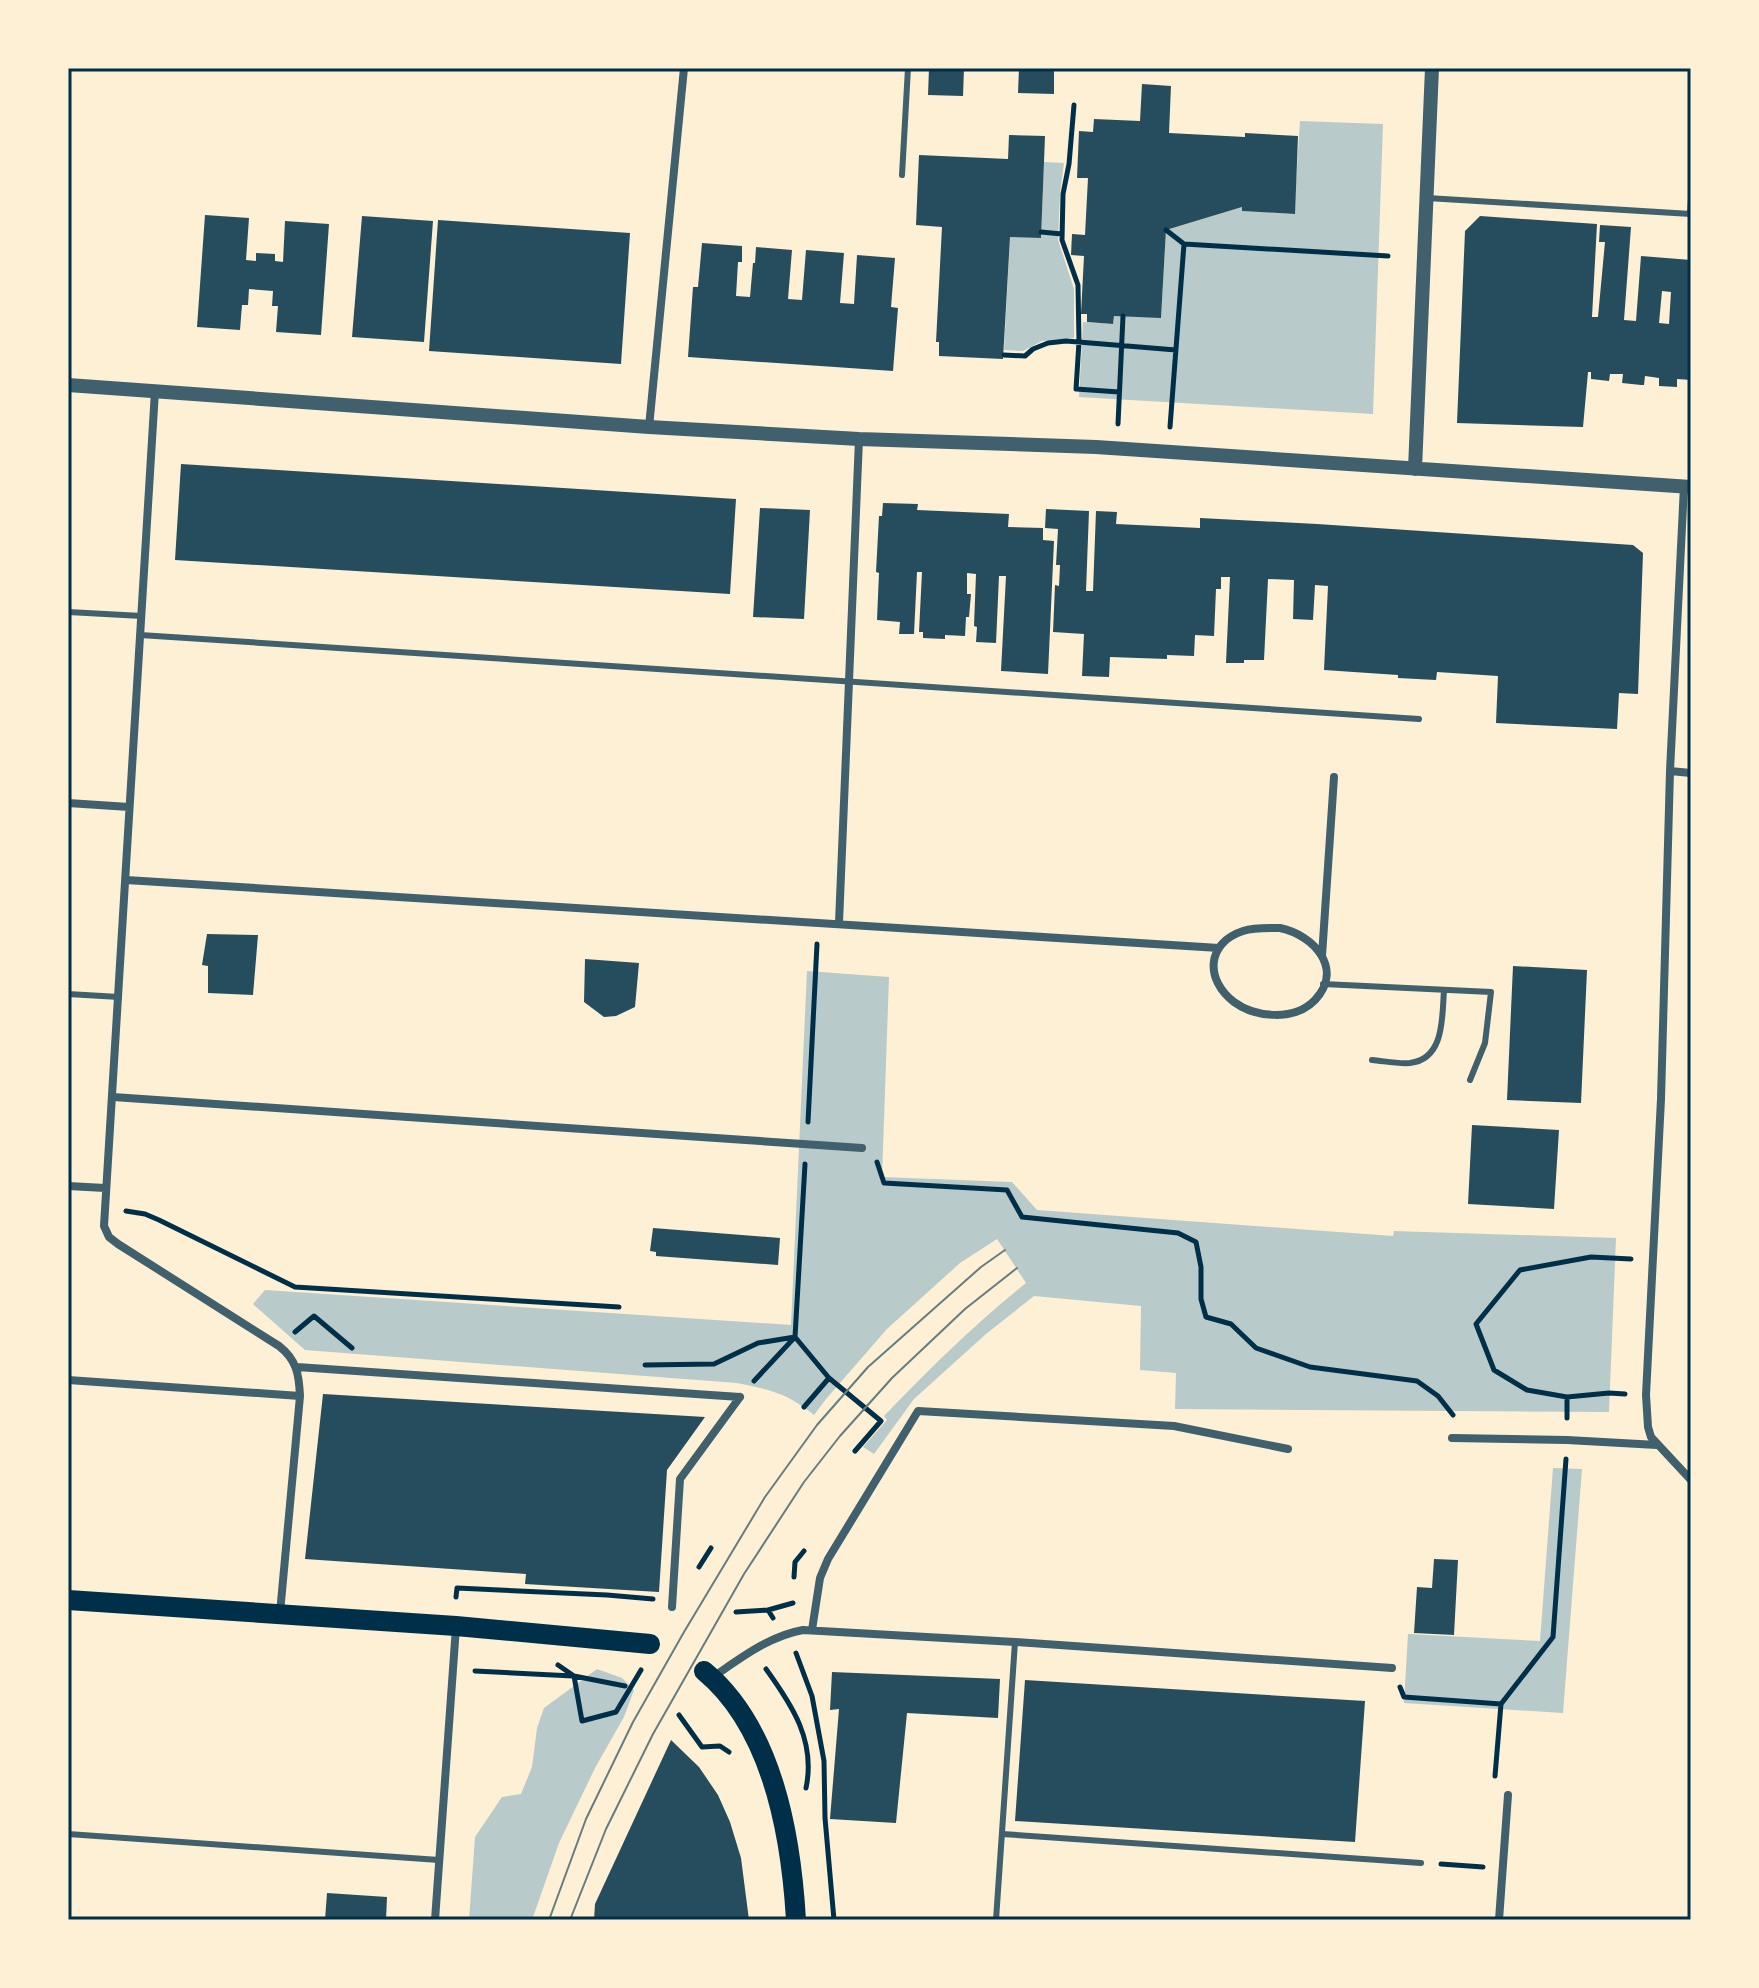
<svg xmlns="http://www.w3.org/2000/svg" width="1759" height="1988" font-family="Figtree,sans-serif">
<style>
.green{fill:#b9caca}
.building{fill:#264d5e;fill-rule:evenodd}
.lines{fill:none;stroke-linecap:round;stroke-linejoin:round}
.path{stroke:#003049;stroke-width:5}
.service{stroke:#3f606c;stroke-width:6}
.minor{stroke:#3f606c;stroke-width:8}
.tertiary{stroke:#3f606c;stroke-width:14}
.primary{stroke:#003049;stroke-width:20}
.tram{stroke:#657d81;stroke-width:2}
.neatline{fill:none;stroke:#003049;stroke-width:3}
</style>
<rect width="100%" height="100%" fill="#fdf0d5"/>
<path class="green" d="M1300 121 1383 124 1373 414 1079 397 1083 322 1113 324 1114 316 1161 317 1166 230 1242 207V211L1294 214Z
M1044 162 1064 163 1060 193 1058 240 1074 289V338L1042 341 1023 351 1004 350 1010 237 1041 238Z
M807 971 889 977 882 1177 1012 1182 1037 1210 1393 1236 1394 1231 1616 1238 1609 1412 1175 1409 1176 1373 1140 1370 1141 1306 1034 1296 986 1334 914 1399 874 1454 863 1447 887 1420 884 1416C929 1369 975 1324 1026 1283L997 1239 960 1263 887 1329 826 1399 814 1415C787 1393 771 1390 737 1383L305 1350 253 1304 265 1290 791 1325Z
M1553 1468 1582 1469 1563 1713 1404 1703 1408 1634 1540 1641Z
M597 1669 622 1678 634 1690 624 1717 595 1768 559 1843 532 1920H469L475 1837 502 1797 521 1794 532 1767 537 1728 544 1708Z"/>
<path class="building" d="M929 68H964L963 96 928 95Z
M1019 68H1054V94L1018 93Z
M1142 84 1171 86 1169 133 1245 137V133L1298 136 1295 214 1242 211V207L1166 230 1161 318 1114 316 1113 324 1087 322V314H1081L1084 256 1071 255 1072 234 1085 235 1088 178H1077L1079 131 1093 132 1094 119 1140 121Z
M1009 135 1045 136 1044 162 1041 238 1010 237 1003 359 939 356V342H936L942 227 916 225 919 155 1008 159Z
M205 215 249 218 246 260 256 261V253L275 254V261L283 262 285 221 329 224 321 335 276 332 278 306H272L273 291 249 289 248 305H242L240 330 197 327Z
M362 216 433 221 424 342 352 337Z
M1480 216 1597 224 1592 317H1598L1605 242H1599L1600 225 1631 227 1624 320 1636 321 1641 256 1691 260V380L1677 379V387L1659 386V378L1645 376 1644 385H1641L1622 383 1623 374H1610L1609 381 1591 379V372H1588L1583 427 1457 423 1465 231ZM1662 291 1671 292 1669 324 1659 323Z
M438 220 630 233 621 364 429 351Z
M702 243 742 246V262H738L736 296 750 297 753 263H755L756 247 792 250 788 299 802 300 806 250 844 253 840 303 854 304 857 255 895 258 891 307 898 308 893 371 688 357 693 287H698Z
M181 464 736 499 730 594 175 560Z
M883 503 918 504 917 510 1009 514 1008 527 1043 528V540L1054 541 1048 674 1001 671 1006 576H999L996 643 976 642 977 627 974 626 976 574 967 573V594H971L969 617H966L965 636 945 635V639L923 638V632H919L922 572H917L914 634H899L900 622 877 620 879 573 876 572 879 516H882Z
M760 508 810 510 804 619 753 617Z
M1046 509 1089 511 1086 591H1093L1096 511 1117 512 1116 524 1200 528V518L1317 524 1633 545 1643 553 1638 694 1619 693 1617 729 1496 723 1498 676 1437 672 1436 680 1398 678V675L1324 670 1328 586 1315 585 1313 620 1293 619 1294 580 1268 579 1264 660H1244V663H1226L1230 577H1221V589H1216L1214 636 1195 635 1194 656 1167 655V659L1110 657 1109 677 1082 676 1084 634 1053 632 1055 585 1059 586 1060 565H1056L1058 529 1045 528Z
M207 934 258 935 253 995 208 993V966L202 965Z
M585 959 639 963 635 1007 616 1016 604 1017 584 1002Z
M1513 966 1587 970 1581 1103 1507 1100Z
M1472 1125 1559 1130 1554 1209 1468 1204Z
M653 1228 780 1238 778 1265 656 1256V1252L650 1251Z
M323 1394 705 1417 667 1470 659 1592 525 1584 526 1574 305 1559Z
M1434 1559 1458 1560 1454 1635 1414 1633 1417 1587 1432 1588Z
M832 1672 1000 1679 998 1718 907 1713 896 1823 830 1819 839 1709 830 1710Z
M1025 1680 1365 1701 1355 1842 1015 1821Z
M671 1740 699 1767 718 1795 730 1822 741 1858 749 1920H594L595 1904Z
M327 1893 387 1897 386 1920H325Z"/>
<g class="lines">
<path class="path" d="M1074 105 1069 164 1063 194 1062 240 1078 285 1079 342 1076 389 1119 392
M1166 230 1184 244
M1041 232 1062 234
M1004 355 1025 356 1033 349 1048 343 1066 341 1176 350
M1118 424 1123 316
M1170 427 1184 244 1388 256
M808 1122 817 944
M877 1162 884 1183 1007 1190 1022 1217 1178 1233 1196 1242 1201 1267V1299L1206 1317 1231 1324 1256 1348 1310 1367 1417 1381 1438 1396 1453 1415
M126 1211 145 1214 159 1220 295 1287 619 1307
M295 1332 314 1316 352 1348
M645 1365 714 1364 758 1343 795 1337 829 1378 881 1421 855 1451
M754 1381 795 1337 805 1164
M1625 1394 1609 1393 1567 1397 1527 1390 1494 1370 1476 1324 1520 1270 1591 1257 1631 1259
M804 1407 829 1378
M1567 1418V1397
M699 1567 711 1548
M794 1577 795 1562 804 1551
M456 1597 457 1588 607 1595 653 1599
M768 1610 793 1603
M736 1612 768 1610 773 1618
M796 1653 812 1696 824 1761 825 1818 834 1920
M558 1665 574 1676 625 1686
M766 1669C792 1705 816 1741 806 1788
M475 1671 573 1676
M574 1676 582 1721 616 1712 641 1670
M1400 1687 1404 1697 1501 1704
M1501 1704 1553 1637 1566 1459
M679 1715 702 1747 720 1746 729 1752
M1495 1776 1501 1704
M1441 1864 1483 1867"/>
<path class="service" d="M902 175 908 68
M1427 198 1691 214
M1690 214 1691 199
M68 612 142 616
M140 635 1419 719
M1323 984 1491 992 1485 1043 1470 1080
M68 994 119 997
M1372 1060C1384 1061 1397 1064 1410 1063 1445 1059 1442 1016 1444 990
M68 1834 439 1860
M1002 1834 1421 1863
M996 1920 1015 1642"/>
<path class="minor" d="M155 391 104 1226 109 1237 118 1244 279 1346C297 1360 299 1375 300 1396L280 1613
M649 427 684 68
M1684 486 1670 771 1661 1099 1646 1395 1648 1427 1651 1437 1691 1480
M1670 771 1691 773
M68 803 129 807
M126 880 1219 948
M839 923 859 439
M1280 928C1314 935 1344 969 1315 1000 1295 1021 1256 1018 1234 1002 1205 980 1206 943 1243 931 1255 927 1268 928 1280 928Z
M1322 956 1334 777
M113 1097 862 1148
M68 1186 105 1188
M297 1367 740 1397
M68 1380 300 1396
M1452 1438 1567 1440 1657 1445
M672 1607 680 1479 740 1397
M812 1630 820 1578 828 1559 918 1411 1174 1426 1288 1449
M713 1677C741 1658 769 1636 803 1630L1015 1642 1392 1668
M435 1920 456 1627
M1499 1920 1508 1795"/>
<path class="tertiary" d="M68 385 649 427 859 439 1096 447 1691 487
M1415 469 1432 68"/>
<path class="primary" d="M68 1600 456 1626 650 1644
M704 1671C773 1728 791 1835 796 1920"/>
<path class="tram" d="M549 1920 586 1819 633 1722 684 1632 765 1497 817 1425 868 1367 981 1267 1005 1250
M570 1920 606 1829 653 1734 744 1574 804 1482 840 1436 892 1378 965 1309 1017 1268"/>
</g>
<rect width="1759" height="1988" fill="none" stroke="#fdf0d5" stroke-width="140"/>
<rect x="70" y="70" width="1619" height="1848" class="neatline"/>
</svg>
